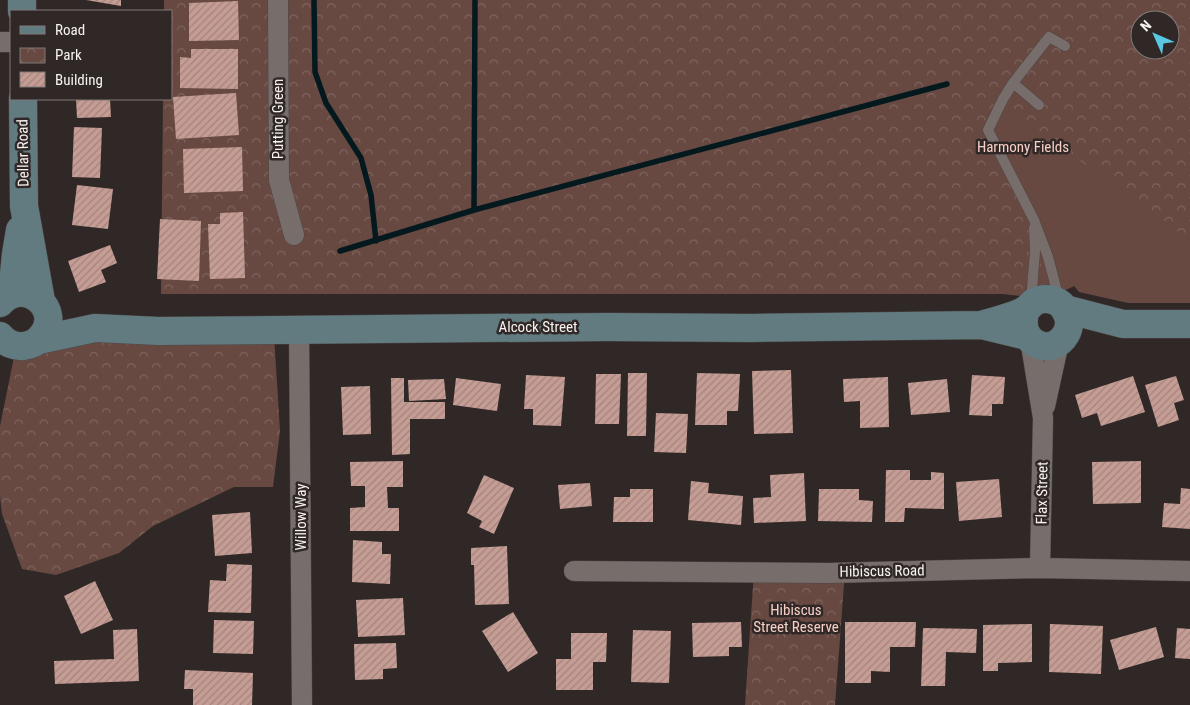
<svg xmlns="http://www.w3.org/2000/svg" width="1190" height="705" font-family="'Roboto Condensed',sans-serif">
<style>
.park{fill:url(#park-crowns);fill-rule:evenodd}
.garden{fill:#674942}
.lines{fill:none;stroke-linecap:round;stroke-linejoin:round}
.stream{stroke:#03191e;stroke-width:5.5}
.building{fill:url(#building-hatch)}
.lane-casing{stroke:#4d4745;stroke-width:11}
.street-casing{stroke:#4d4745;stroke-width:21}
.secondary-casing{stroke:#4d4745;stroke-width:29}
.lane{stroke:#776e6c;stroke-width:10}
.street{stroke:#776e6c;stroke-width:20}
.secondary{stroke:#617b80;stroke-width:28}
.labels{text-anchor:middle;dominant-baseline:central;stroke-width:5;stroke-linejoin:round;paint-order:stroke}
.street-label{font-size:15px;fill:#f7f2f0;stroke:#302826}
.park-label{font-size:15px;fill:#f8cfc6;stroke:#302826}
</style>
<defs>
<pattern id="park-crowns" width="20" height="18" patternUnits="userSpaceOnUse" patternTransform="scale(1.25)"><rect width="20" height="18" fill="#674942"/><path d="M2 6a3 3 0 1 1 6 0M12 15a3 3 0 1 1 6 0" fill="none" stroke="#7e645e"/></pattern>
<pattern id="building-hatch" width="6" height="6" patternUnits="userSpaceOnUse" patternTransform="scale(1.25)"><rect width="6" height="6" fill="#c69d94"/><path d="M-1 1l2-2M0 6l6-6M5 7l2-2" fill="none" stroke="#a1847d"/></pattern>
</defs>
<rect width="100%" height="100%" fill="#302826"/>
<path class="park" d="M164 0H1190V285L1074 286 1046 299 1003 294H161L163 99H171V11H164ZM1140 20H1170V50H1140Z
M60 335H274L280 431 273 487H234L153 526 119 553 56 575 22 569 2 514 0 496V426L14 357Z
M754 571H845L835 705H745Z"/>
<path class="garden" d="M1000 104 1190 240V303H1128L1079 292 1074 286 1046 299 1034 220 988 130Z"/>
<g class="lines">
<path class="stream" d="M314 0 315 72 326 103 361 158 371 195 376 241
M474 210 475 0
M340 251 474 210 947 84"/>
</g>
<path class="building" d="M86 0H121V6Z
M238 1 239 40 189 41V3Z
M191 49H238V89L180 88V57L191 58Z
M236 93 239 135 176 139 173 97Z
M76 99H110L111 117 77 118Z
M74 127 102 128 100 178 72 177Z
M242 147 243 191 184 193 183 149Z
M77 185 113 189 108 229 72 225Z
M243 212 245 278 210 279 208 224H220V213Z
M160 219 201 221 199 281 157 279Z
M110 245 117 263 101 270 106 282 79 292 68 261Z
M791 370 793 433 754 434 752 371Z
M628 373H647L646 436H627Z
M697 373 740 374 738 411H727V425H695Z
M596 374H621L619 424H595Z
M526 375 565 377 561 426 533 425V409H524Z
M972 375 1005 377 1003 404H992V416L969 415Z
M1133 376 1145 412 1101 426 1097 413 1082 418 1075 395Z
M1176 376 1184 400 1174 403 1179 420 1158 427 1145 385Z
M888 377 889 427 860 428V401L844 402 843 379Z
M391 378H404V402H445V419H410V454L392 455Z
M456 378 501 384 497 411 453 405Z
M444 379 446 399 409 401 408 380Z
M947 379 950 412 911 415 908 383Z
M370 386 371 434 343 435 341 387Z
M656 413 688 414 686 453 654 452Z
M403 461V487H387L388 508H399V531H350V508L365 507V486H351L350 462Z
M1141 461V503L1093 504 1092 462Z
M886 470H910V480H931V472L944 473V509L905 508 904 522H885Z
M804 473 806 521 754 523 753 498 771 497 770 475Z
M484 475 514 488 494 534 479 527 482 521 467 513Z
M999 479 1002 517 959 521 956 482Z
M691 481 709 483 708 493 743 496 741 525 688 520Z
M590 483 592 506 560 509 558 485Z
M1181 488 1190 489V529L1162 527 1164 503 1180 504Z
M630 489H653V522H613L614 497H630Z
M819 489H859V500L873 501 872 522 818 521Z
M250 512 252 553 215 556 212 515Z
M353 540 382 542V554H391L390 584 352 582Z
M507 546 509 604 475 605 474 565H471V548Z
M227 564 252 565 251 613 208 612 210 580 226 581Z
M95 581 113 620 81 634 64 596Z
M403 598 405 635 358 637 356 600Z
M513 612 538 653 508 672 482 631Z
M214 620 254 621 253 654 213 653Z
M741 622 742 647H729V656L693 657 692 623Z
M845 622H916L915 647H890V672L871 671V683H845Z
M1032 624V662L998 663V671H983V625Z
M1050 624 1103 626 1101 674 1049 672Z
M1156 627 1164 657 1119 670 1110 640Z
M923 628 977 629 976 653 946 652 945 686H921Z
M1177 628 1190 629V659L1175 658Z
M137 629 139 681 55 684 54 661 114 659 113 630Z
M633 630 671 631 669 683 631 682Z
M571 633H607L606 662H593V690H556V659H571Z
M396 643 397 668 383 669V679L355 680 354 644Z
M185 670 253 673 252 705H193V689H184Z"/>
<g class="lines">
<defs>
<path id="lane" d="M1013 83 1039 105
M1059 299 1048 257 1034 220 988 130 1003 99 1013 83 1049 37 1065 46
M1031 301 1035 252 1034 228"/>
<path id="street" d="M278 0 279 180 294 235
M0 42H11
M299 328 302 705
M1030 339 1043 418 1040 568
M1045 406 1059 342
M574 571 829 573 1040 568 1190 571"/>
<path id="secondary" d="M22 0V11
M23 99 24 206 41 301
M12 294 16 254 20 230
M0 303C25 275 65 311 41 337 37 342 31 345 24 346 15 347 6 343 0 336
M1065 309 1123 324H1190
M981 325C992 322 1018 315 1025 310 1029 308 1030 305 1034 302 1045 296 1061 299 1066 312 1070 319 1070 327 1066 334 1052 359 1014 343 1026 310
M39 340 95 328 158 331 607 327 751 328 981 325 1027 336"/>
</defs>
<use href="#lane" class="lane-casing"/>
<use href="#street" class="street-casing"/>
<use href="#secondary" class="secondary-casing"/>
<use href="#lane" class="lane"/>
<use href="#street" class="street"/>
<use href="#secondary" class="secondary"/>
</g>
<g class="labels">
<g class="street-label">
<text transform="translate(278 119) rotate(-90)">Putting Green</text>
<text transform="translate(23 153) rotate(-91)">Dellar Road</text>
<text x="538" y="327">Alcock Street</text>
<text transform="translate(1042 493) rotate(-89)">Flax Street</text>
<text transform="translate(301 517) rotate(-90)">Willow Way</text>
<text transform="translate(882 571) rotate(-1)">Hibiscus Road</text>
</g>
<g class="park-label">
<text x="1023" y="147">Harmony Fields</text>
<text x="796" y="610">Hibiscus<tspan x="796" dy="17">Street Reserve</tspan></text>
</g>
</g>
<rect x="10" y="10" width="162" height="90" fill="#302826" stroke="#807977"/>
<rect x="20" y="26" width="25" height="8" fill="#617b80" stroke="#807977"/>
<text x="55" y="35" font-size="15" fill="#f7f2f0">Road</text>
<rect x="20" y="48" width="25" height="15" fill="url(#park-crowns)" stroke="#807977"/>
<text x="55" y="60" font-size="15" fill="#f7f2f0">Park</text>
<rect x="20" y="72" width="25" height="15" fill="url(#building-hatch)" stroke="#807977"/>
<text x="55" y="85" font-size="15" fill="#f7f2f0">Building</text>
<g transform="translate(1155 35) rotate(315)"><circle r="24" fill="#302826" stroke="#807977"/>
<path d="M0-4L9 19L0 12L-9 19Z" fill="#58c8e4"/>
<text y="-8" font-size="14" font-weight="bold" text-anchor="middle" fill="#f7f2f0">N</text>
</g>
</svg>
